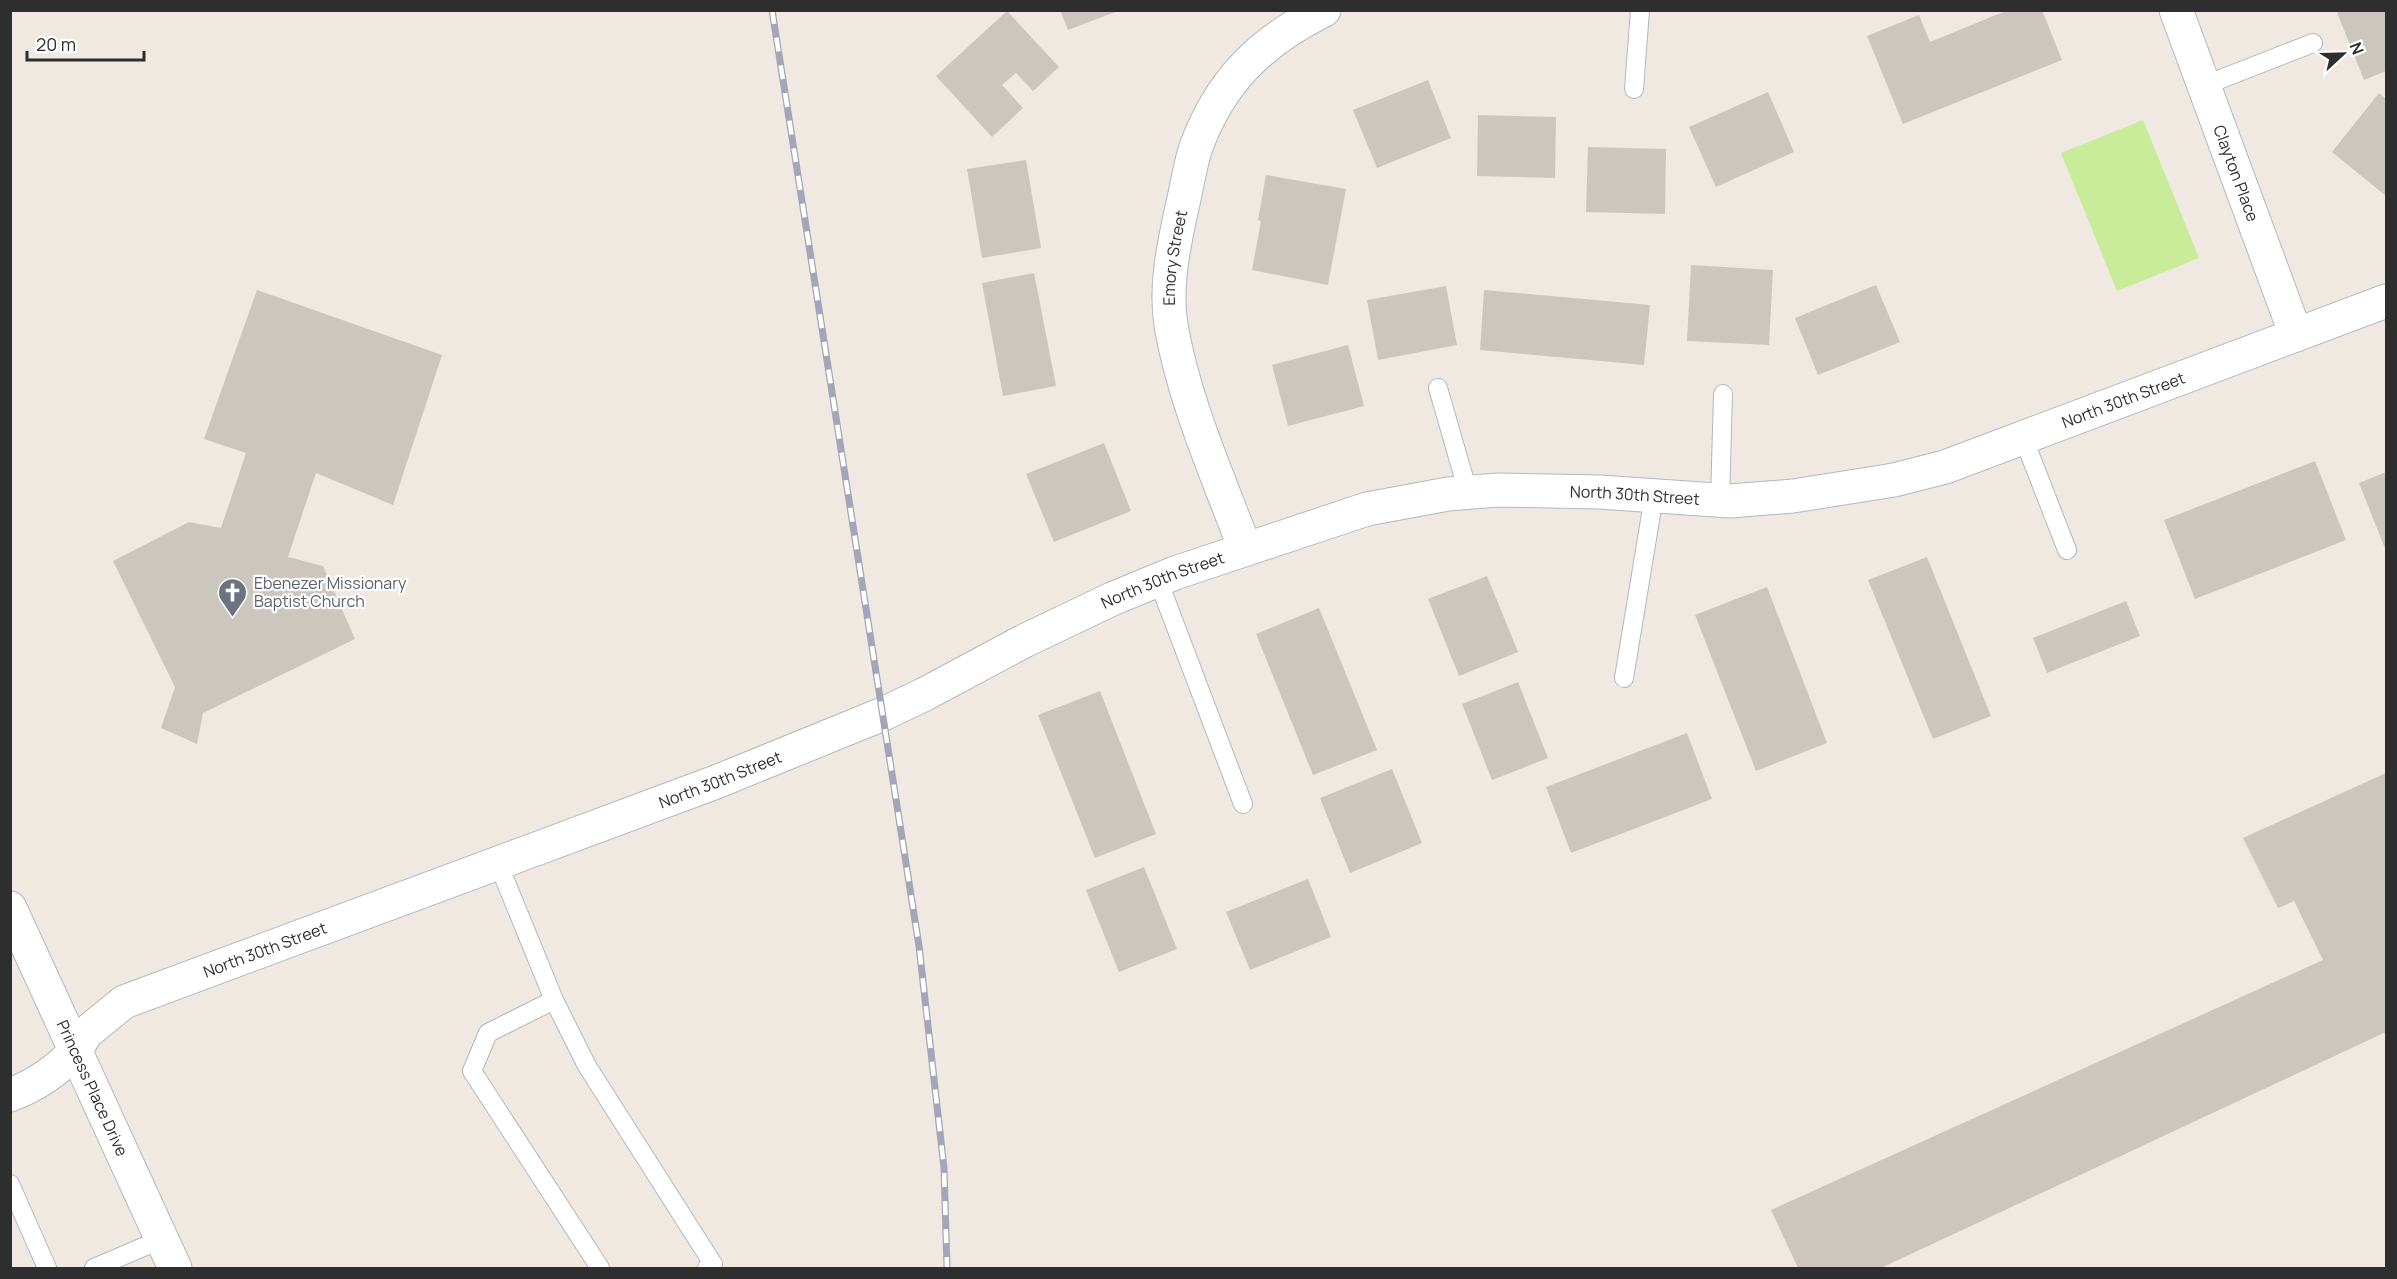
<svg xmlns="http://www.w3.org/2000/svg" width="2397" height="1279" font-family="Manrope,sans-serif">
<style>
.pitch{fill:#c9ec9a}
.building{fill:#cbc7bf}
.lines{fill:none;stroke-linecap:round;stroke-linejoin:round}
.service-casing{stroke:#b4b7c1;stroke-width:20}
.minor-casing{stroke:#b4b7c1;stroke-width:35}
.tertiary-casing{stroke:#b4b7c1;stroke-width:35}
.service{stroke:#fff;stroke-width:18}
.minor{stroke:#fff;stroke-width:33}
.tertiary{stroke:#fff;stroke-width:33}
.rail-casing{stroke:#a3a6b8;stroke-width:7}
.rail{stroke:#fff;stroke-width:4.5;stroke-dasharray:14;stroke-linecap:butt}
.labels{text-anchor:middle;dominant-baseline:central;stroke-width:4.5;stroke-linejoin:round;paint-order:stroke}
.street-label{font-size:16px;fill:#2e2e2e;stroke:#fff}
.worship-label{font-size:16px;fill:#5b616d;stroke:#fff;text-anchor:start}
</style>
<rect width="100%" height="100%" fill="#efe9e1"/>
<path class="pitch" d="M2143 120 2199 258 2117 291 2061 153Z"/>
<path class="building" d="M1060 10H1118V11L1068 30Z
M2008 10H2042L2062 60 1903 124 1867 36 1919 15 1930 42Z
M2336 10H2386V71L2364 80Z
M1007 11 1059 67 1033 91 1016 73 1002 85 1023 108 992 137 936 76Z
M1428 80 1451 138 1377 168 1353 110Z
M1768 92 1794 152 1716 187 1689 127Z
M2379 93 2386 99V196L2332 152Z
M1478 115 1556 117 1555 178 1477 176Z
M1588 147 1666 149 1665 214 1586 212Z
M1026 160 1041 248 982 258 967 169Z
M1266 175 1346 189 1328 285 1252 270 1261 221 1258 220Z
M1691 265 1773 270 1769 345 1687 341Z
M1034 273 1056 386 1003 396 982 283Z
M1876 285 1900 342 1818 375 1795 318Z
M1446 286 1457 345 1378 360 1367 300Z
M257 290 442 355 393 505 316 473 288 557 323 566 355 639 203 713 197 744 161 728 175 687 113 561 189 522 221 528 246 453 204 439Z
M1484 290 1650 305 1644 365 1480 350Z
M1348 345 1364 406 1288 426 1272 365Z
M1104 443 1131 511 1054 542 1026 474Z
M2315 461 2346 540 2195 599 2164 520Z
M2386 472V551L2359 483Z
M1927 557 1991 716 1933 739 1868 580Z
M1487 576 1518 652 1459 676 1428 599Z
M1767 587 1827 743 1756 771 1695 615Z
M2126 601 2140 636 2047 673 2033 638Z
M1319 608 1377 750 1313 775 1256 634Z
M1518 682 1548 758 1492 780 1462 704Z
M1100 691 1156 834 1095 858 1038 715Z
M1687 733 1712 799 1571 853 1546 787Z
M1392 769 1422 843 1350 873 1320 798Z
M2386 773V1032L1881 1268H1798L1771 1210 2323 960 2294 901 2278 908 2243 838Z
M1144 867 1177 949 1119 972 1086 890Z
M1308 879 1331 937 1250 970 1226 912Z"/>
<g class="lines">
<defs>
<path id="service" d="M2203 86 2313 43
M1634 89 1640 10
M1438 388 1468 492
M2023 437 2067 550
M1720 500 1723 394
M1158 580 1243 804
M1624 678 1654 496
M498 863 554 1000 587 1066 713 1264 707 1268
M554 1000 488 1033 472 1071 600 1268
M10 1184 47 1268
M94 1268 162 1239"/>
<g id="minor">
<path id="s1" d="M2176 10 2296 335"/>
<path id="s2" d="M1245 549C1218 476 1184 402 1171 325 1165 287 1173 249 1181 212 1186 192 1189 170 1195 150 1219 82 1260 42 1324 10"/>
<path id="s3" d="M76 1050 86 1033 124 1002 716 782 883 714 925 694 1024 641 1112 599 1175 573 1367 509 1448 494 1498 490 1600 492 1730 501 1793 496 1894 480 1945 467 2386 301"/>
</g>
<g id="tertiary">
<path id="s4" d="M10 908 175 1268"/>
<path d="M10 1095C37 1085 57 1071 76 1050"/>
</g>
</defs>
<use href="#service" class="service-casing"/>
<use href="#minor" class="minor-casing"/>
<use href="#tertiary" class="tertiary-casing"/>
<use href="#service" class="service"/>
<use href="#minor" class="minor"/>
<use href="#tertiary" class="tertiary"/>
<defs>
<path id="rail" d="M772 10 919 946 944 1168 947 1268"/>
</defs>
<use href="#rail" class="rail-casing"/>
<use href="#rail" class="rail"/>
</g>
<defs>
<symbol id="church-pin" viewBox="-11 -11 22 30"><path d="M0 17L-7.5 6A9.5 9.5 0 1 1 7.5 6Z" fill="#6b7280" stroke="#fff"/><path d="M-1.2-6h2.4v3.5h3.3v2.4h-3.3V6h-2.4V-.1h-3.3v-2.4h3.3Z" fill="#fff"/></symbol>
</defs>
<g fill-rule="evenodd">
<use href="#church-pin" x="216" y="576" width="33" height="45"/>
</g>
<g class="labels">
<g class="street-label">
<text stroke="none"><textPath href="#s1" startOffset="174">Clayton Place</textPath></text>
<text stroke="none"><textPath href="#s2" startOffset="304">Emory Street</textPath></text>
<text stroke="none"><textPath href="#s3" startOffset="2181">North 30th Street</textPath></text>
<text stroke="none"><textPath href="#s3" startOffset="1677">North 30th Street</textPath></text>
<text stroke="none"><textPath href="#s3" startOffset="1191">North 30th Street</textPath></text>
<text stroke="none"><textPath href="#s3" startOffset="705">North 30th Street</textPath></text>
<text stroke="none"><textPath href="#s3" startOffset="219">North 30th Street</textPath></text>
<text stroke="none"><textPath href="#s4" startOffset="198">Princess Place Drive</textPath></text>
</g>
<g class="worship-label">
<text x="254" y="583">Ebenezer Missionary<tspan x="254" dy="18">Baptist Church</tspan></text>
</g>
</g>
<rect width="2397" height="1279" fill="none" stroke="#2e2e2e" stroke-width="24"/>
<g transform="translate(2343 54) rotate(68)" stroke="#ffffff" stroke-width="4.5" paint-order="stroke">
<path d="M0-4.5L10 22L0 15L-10 22Z" fill="#2e2e2e"/>
<text y="-9" font-size="16" font-weight="bold" text-anchor="middle" fill="#2e2e2e">N</text>
</g>
<path d="M27 51v9h117v-9" fill="none" stroke="#2e2e2e" stroke-width="3"/>
<text x="36" y="51" font-size="18" fill="#2e2e2e" stroke="#ffffff" stroke-width="4.5" paint-order="stroke">20 m</text>
</svg>
